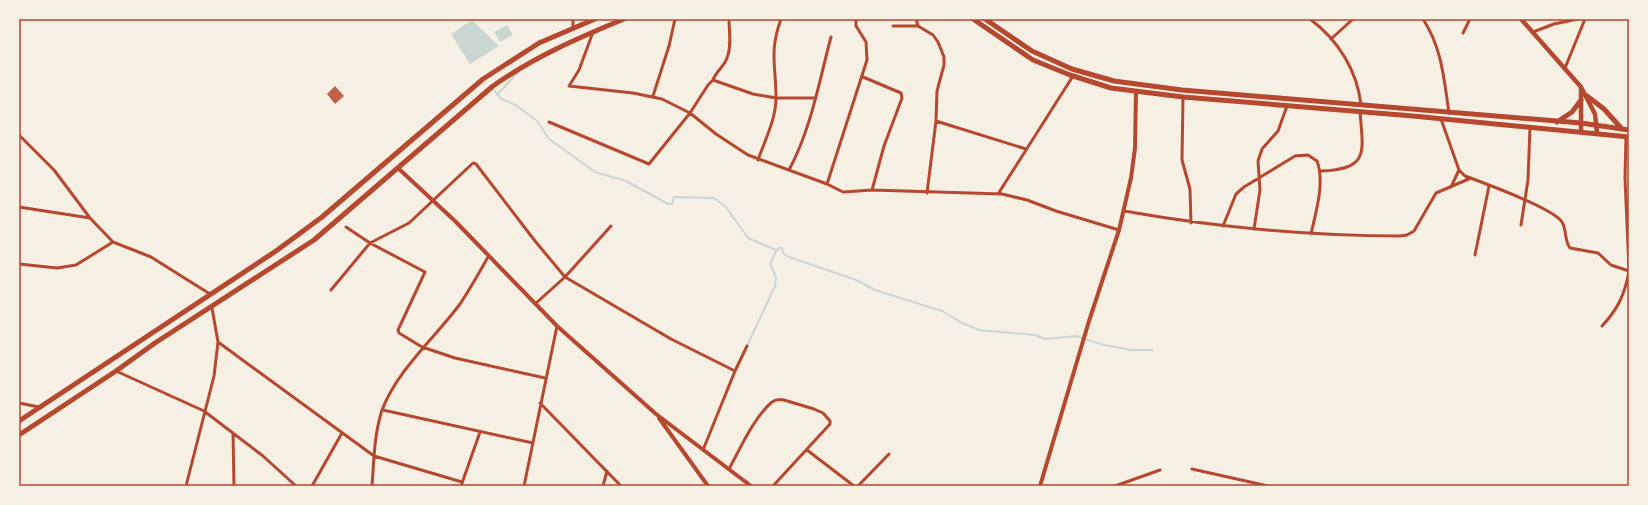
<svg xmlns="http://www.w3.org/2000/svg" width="1648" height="505" font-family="'PT Sans',sans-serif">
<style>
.water{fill:#c9d6d2}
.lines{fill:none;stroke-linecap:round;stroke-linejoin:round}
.stream{stroke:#c9d6d2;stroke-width:2}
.building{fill:#bf614a}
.minor{stroke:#b5482f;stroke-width:3}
.tertiary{stroke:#b5482f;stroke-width:4}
.secondary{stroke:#b5482f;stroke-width:4.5}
.trunk{stroke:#b5482f;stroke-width:5}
.neatline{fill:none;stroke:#b5482f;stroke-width:1.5}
</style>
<rect width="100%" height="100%" fill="#f6efe4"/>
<path class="water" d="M472 20 499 46 470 64 451 34Z
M507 25 513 35 500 42 494 32Z"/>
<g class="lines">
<path class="stream" d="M494 90 501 99 514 104 537 121 549 139 595 172 626 181 668 204H672L674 197 714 198 726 207 748 238 776 250
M497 95 518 72
M747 346 775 286 776 277 770 264 776 251 779 248H782L783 253 789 257 856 280 875 290 942 311 960 322 979 330 1035 335 1045 339 1076 336 1104 345 1131 350H1153"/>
</g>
<path class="building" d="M335 86 344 96 335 104 327 94Z"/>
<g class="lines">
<path class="minor" d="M573 19V28
M916 19 918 26 933 35 938 42 944 57V65L937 91 936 121 927 193
M1310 19C1338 40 1357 70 1361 105
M1423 19C1442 48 1444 79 1449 113
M893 26H918
M593 32 579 70 569 86 633 93 662 99 690 113 716 134 748 155 827 184 843 192 872 190 1002 194 1027 200 1056 211 1119 230
M1533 32 1554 24 1578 19
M1463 33 1470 19
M1331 39 1353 19
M1565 68 1585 19
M863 77 901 93 902 98 884 146 872 190
M713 80C716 71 724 67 727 58 732 46 729 32 729 19
M653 96 669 46 675 19
M1183 97 1182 160 1190 189 1191 223
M1441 119 1459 170 1465 176C1484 183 1553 208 1562 222 1567 230 1564 240 1570 248L1598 253 1611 265 1629 271
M936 121 1026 149
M549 122 649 164 690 113 708 85 713 80 753 94 776 98H816
M19 135 54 170 90 218 113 242 151 257 210 294
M1626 137 1625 178 1629 269
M758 160C765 140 776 119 776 98 776 65 769 52 781 19
M789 170C811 129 819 82 831 37
M1321 171C1370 169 1363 152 1360 112
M827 184 867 60 866 42 856 26V19
M1451 187 1459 170
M998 194 1073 76
M19 207 90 218
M1124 211C1215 227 1307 236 1400 236L1407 235 1414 231 1436 193 1471 178
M1521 225 1528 180 1530 127
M1223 226 1236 194 1244 187 1295 156 1308 155 1317 161C1325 183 1316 211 1311 234
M346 227 370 243 425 272 398 330 399 333 422 347 455 358 545 378
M1254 229 1260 190 1258 161 1262 149 1278 131 1287 106
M1475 255 1489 186
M19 264 57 268 76 265 113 242
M331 290 370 243 409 223 473 163 476 164 535 241 565 277 671 339 735 371
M535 304 565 277 611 226
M1602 326C1618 309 1625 294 1629 271
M218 342 374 456 462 482
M116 371 204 411 263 456 296 486
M19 403 39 407
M540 403 621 486
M383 410 533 443
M233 433 234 486
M703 450 735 371 747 346
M807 450 854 486
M729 469C740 449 754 417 772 402 776 399 779 399 784 400L814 409 823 413 830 421V424L773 486
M1192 469 1268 486
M186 486 214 376 218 342 212 308
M312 486 342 433
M372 486C374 460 374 435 382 410 398 369 434 339 460 304 470 289 479 273 488 257
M461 486 480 432
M524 486 557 326
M603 486 607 471
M858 486 889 454
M1115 486 1160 470"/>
<path class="tertiary" d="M399 169 455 221 557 326 656 414 751 486
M659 418 708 486
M1040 486 1089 321 1119 230 1131 178 1135 148 1136 92"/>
<path class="secondary" d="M1521 19 1581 87 1595 114 1597 133
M1581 132V87"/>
<path class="trunk" d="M973 19 1033 60 1070 75 1111 88 1183 97 1413 116 1629 137
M985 19 1032 51 1072 69 1114 81 1182 90 1581 123 1629 130
M1587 96 1604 109 1622 129
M1557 122 1572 112 1581 100
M19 421 276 251 322 217 483 79 539 43 595 19
M19 435 116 371 155 343 314 240 493 86C534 57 578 38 624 19"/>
</g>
<rect width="1648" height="505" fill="none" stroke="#f6efe4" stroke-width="40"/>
<rect x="20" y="20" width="1608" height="465" class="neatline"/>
</svg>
